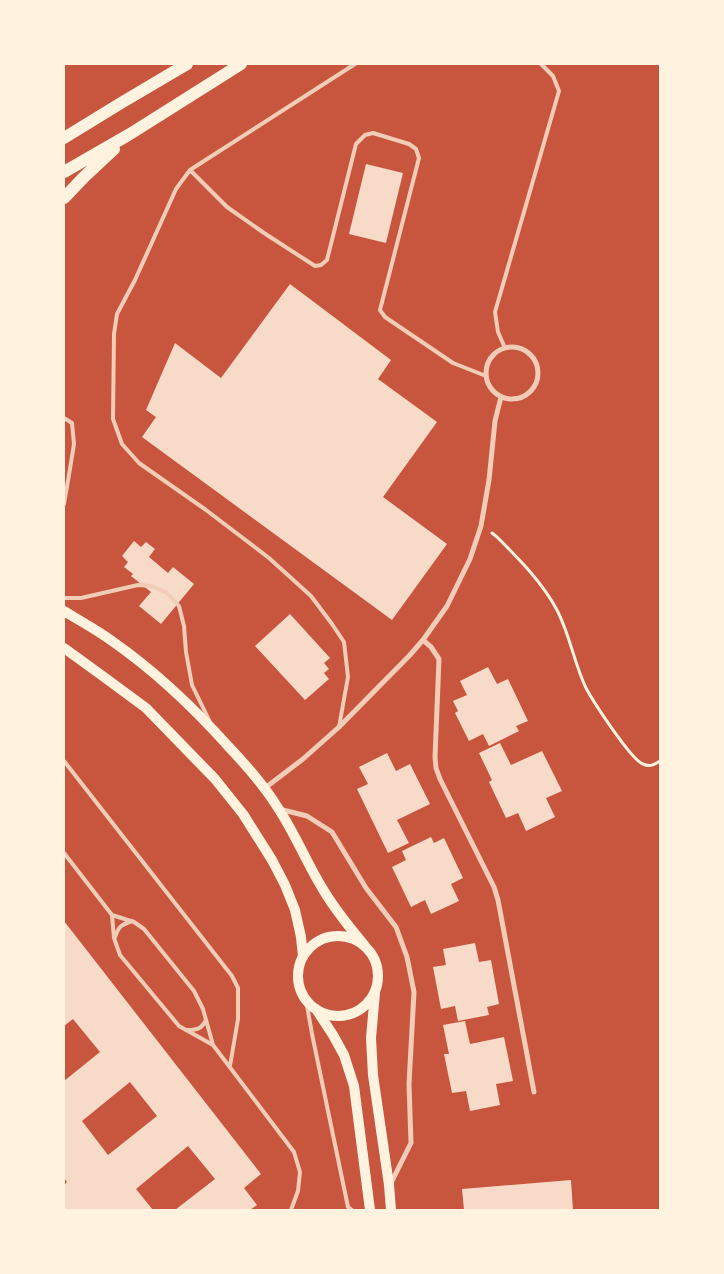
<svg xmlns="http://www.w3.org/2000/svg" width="724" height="1274" font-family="Signika,sans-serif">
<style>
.building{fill:#f7dbc8;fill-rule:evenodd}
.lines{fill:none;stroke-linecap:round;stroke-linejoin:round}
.path{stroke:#fff3e0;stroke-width:3}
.service{stroke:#f1ccb7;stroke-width:4}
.minor{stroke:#f1ccb7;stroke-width:5}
.secondary{stroke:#fff3e0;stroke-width:10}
.primary{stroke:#fff3e0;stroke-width:12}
</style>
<rect width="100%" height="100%" fill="#c8553d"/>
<path class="building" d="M366 164 403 173 386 243 349 234Z
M290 284 391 360 378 379 437 422 383 497 447 544 392 620 142 437 156 417 146 410 175 343 221 378Z
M134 541 141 547 146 542 155 549 149 557 168 573 173 567 194 584 161 624 139 606 151 592 131 576 133 574 124 567 128 562 122 556Z
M290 614 330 658 324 663 329 669 324 673 329 679 305 700 255 646Z
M488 667 497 684 508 679 528 721 516 726 519 731 489 746 483 734 469 741 455 713 458 711 453 701 467 695 460 681Z
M500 743 511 765 542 751 562 791 546 798 555 817 526 831 518 813 506 818 489 782 492 780 479 753Z
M387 753 396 771 410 764 430 804 397 820 409 843 388 853 357 789 368 784 359 767Z
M431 837 434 843 444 838 463 878 451 884 459 901 431 914 425 900 411 907 392 867 406 860 402 851Z
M64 921 261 1174 244 1188 257 1205 250 1210H175L215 1179 188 1146 136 1189 153 1210H64V1185L67 1182 64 1178V1081L100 1052 73 1019 64 1026ZM130 1082 157 1116 108 1155 82 1121Z
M475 943 479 962 491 960 499 1004 487 1007 489 1015 458 1021 455 1006 441 1009 433 967 446 965 443 949Z
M465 1021 470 1044 504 1037 513 1081 496 1084 500 1105 470 1111 466 1091 452 1093 444 1054H449L443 1025Z
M571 1180 573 1210H464L462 1189Z"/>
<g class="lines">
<path class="path" d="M492 533 497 537C519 559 542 582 557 610 570 635 574 663 586 688 593 701 631 760 643 764 650 767 654 765 660 761"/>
<path class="service" d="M190 170 227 207 264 233 315 266 321 265 327 260 356 144 365 135 373 133 409 144 416 149 419 158 380 310 385 317 453 363 486 376
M505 348 498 332 495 312 559 91 553 76 541 64
M64 418 72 423 74 444 68 481 64 504
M64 598H81L138 585 152 586 167 593 179 606 184 626 186 652 192 685 210 722
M339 727 348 677 344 642 332 624 311 596 269 558 206 510 139 463 122 444 113 419 114 334 117 314 135 280 176 189 190 170 355 64
M64 761 232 976 238 988V1019L230 1066
M64 853 112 915 134 922 144 929 194 991 203 1009 213 1045 294 1152 300 1172 298 1191 291 1210
M112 915 114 938 120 955 179 1026 213 1045
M115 937C119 926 121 925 132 921
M306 1000 312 1034 348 1207 352 1210
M188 1030C198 1030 202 1028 206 1020"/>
<path class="minor" d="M486 373a26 26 0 1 1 52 0a26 26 0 1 1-52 0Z
M423 640 431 647 439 659 435 757 436 768 440 779 494 887 498 900 534 1092
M265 788 303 759 339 727 409 656 423 640 447 606 470 559 481 526 489 480 495 421 501 397
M279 809 307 816 332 832 366 888 396 927 407 957 414 992 409 1084 411 1143 391 1183"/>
<path class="secondary" d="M64 611C80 621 97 630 112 641 155 671 193 707 228 746 246 765 264 785 278 808 296 835 307 864 324 891 336 911 350 928 365 946
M64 648 104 677 146 708 215 779 243 814 272 860 285 885 295 910 301 937 303 957
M298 976a40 40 0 1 1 80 0a40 40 0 1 1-80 0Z
M375 993 371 1038 373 1075 389 1185 391 1210
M316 1009 333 1035 344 1055 354 1086 370 1210"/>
<path class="primary" d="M64 138 121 103 187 64
M64 172 130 134 241 64
M64 198 84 177 114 149"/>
</g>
<rect width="724" height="1274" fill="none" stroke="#fff3e0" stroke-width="130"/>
</svg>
